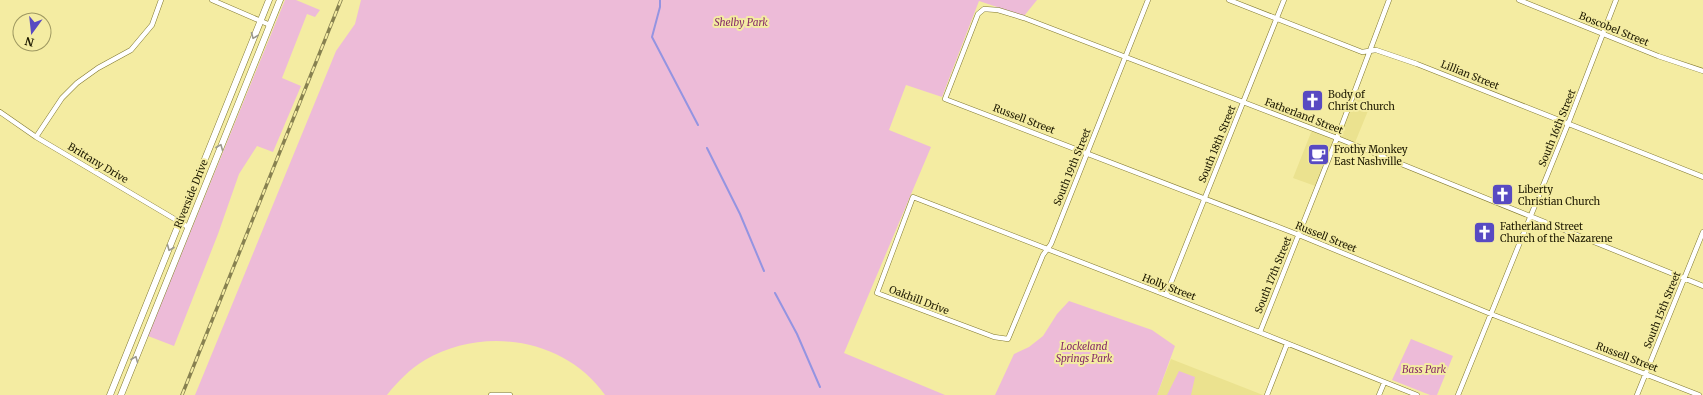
<svg xmlns="http://www.w3.org/2000/svg" width="1703" height="395" font-family="Merriweather,serif">
<style>
.built{fill:#ebe28f}
.green{fill:#edbbd8}
.lines{fill:none;stroke-linecap:round;stroke-linejoin:round}
.stream{stroke:#9494e1;stroke-width:2}
.minor-casing{stroke:#807830;stroke-width:5.5}
.tertiary-casing{stroke:#807830;stroke-width:7}
.minor{stroke:#fff;stroke-width:4.5}
.tertiary{stroke:#fff;stroke-width:6}
.rail-casing{stroke:#878150;stroke-width:3.5}
.rail{stroke:#f4eca2;stroke-width:2;stroke-dasharray:6;stroke-linecap:butt}
.oneway{stroke:#99988c}
.labels{text-anchor:middle;dominant-baseline:central;stroke-width:4;stroke-linejoin:round;paint-order:stroke}
.park-label{font-size:10px;font-style:italic;fill:#862c69;stroke:#f4eca2}
.street-label{font-size:10px;fill:#1d1900;stroke:#f4eca2}
.poi-label{font-size:10px;fill:#1d1900;stroke:#f4eca2;text-anchor:start}
</style>
<rect width="100%" height="100%" fill="#f4eca2"/>
<path class="built" d="M1354 94 1372 101 1354 145 1337 139 1318 187 1293 178 1312 130 1337 138Z
M1171 359 1263 395H1157Z"/>
<path class="green" d="M285 0H296L320 10 315 17 307 14 282 78 301 86 273 152 257 146 239 174 218 234 174 346 148 336Z
M361 0H1037L1024 16 979 1 942 97 906 85 889 130 931 147 844 353 945 395H605C565 338 483 326 425 360 410 369 398 381 387 395H195L336 51 355 24Z
M1069 301 1152 330 1175 346 1157 395H995L1014 354 1029 347 1043 336 1057 314Z
M1411 339 1453 356 1437 395H1430L1392 380Z
M1179 371 1195 377 1191 395H1167Z"/>
<g class="lines">
<path class="stream" d="M660 0V7L652 37 698 125
M707 148 740 214 764 271
M775 293 797 334 820 387"/>
<defs>
<path id="minor" d="M212 0 270 25
M1148 0 1051 244 1043 255 1008 339 994 337 877 293 913 197 1166 295 1417 395
M1229 0 1362 52 1376 50 1417 64 1703 177
M1519 0 1658 56 1703 71
M0 112 36 137 188 227
M36 137 62 98 77 83 98 68 131 50 152 25 161 0
M1166 295 1284 0
M1260 332 1337 138 1389 0
M491 395H510
M1267 395 1287 344
M1379 395 1384 383
M1458 395 1568 124 1616 0
M1637 395 1703 232
M1699 395 1491 314 1294 233 945 99 978 14 984 9 998 10 1024 18 1337 138 1703 286"/>
<path id="tertiary" d="M110 395 269 0
M121 395 280 0"/>
</defs>
<use href="#minor" class="minor-casing"/>
<use href="#tertiary" class="tertiary-casing"/>
<use href="#minor" class="minor"/>
<use href="#tertiary" class="tertiary"/>
<defs>
<path id="rail" d="M182 395 341 0"/>
</defs>
<use href="#rail" class="rail-casing"/>
<use href="#rail" class="rail"/>
</g>
<defs><path id="oneway-chevron" d="M-2-3.5L2.5 0L-2 3.5" fill="none" stroke-width="1.6" stroke-linecap="round" stroke-linejoin="round"/></defs>
<g class="oneway">
<use href="#oneway-chevron" transform="translate(254 36) rotate(112)"/>
<use href="#oneway-chevron" transform="translate(220 147) rotate(-68)"/>
<use href="#oneway-chevron" transform="translate(170 248) rotate(112)"/>
<use href="#oneway-chevron" transform="translate(135 359) rotate(-68)"/>
</g>
<defs>
<symbol id="church-square" viewBox="-11 -11 22 22"><rect x="-9" y="-9" width="18" height="18" rx="4" fill="#584ac2" stroke="#f4eca2"/><path d="M-1.2-6h2.4v3.5h3.3v2.4h-3.3V6h-2.4V-.1h-3.3v-2.4h3.3Z" fill="#fff"/></symbol>
<symbol id="cafe-square" viewBox="-11 -11 22 22"><rect x="-9" y="-9" width="18" height="18" rx="4" fill="#584ac2" stroke="#f4eca2"/><path d="M-5.5-4.5H6V0H3Q3 3.5 0 3.5H-2.5Q-5.5 3.5-5.5 0ZM3-3.2v2h1.7v-2ZM-6 4.5H4V6H-6Z" fill="#fff"/></symbol>
</defs>
<g fill-rule="evenodd">
<use href="#church-square" x="1300" y="88" width="25" height="25"/>
<use href="#cafe-square" x="1306" y="142" width="25" height="25"/>
<use href="#church-square" x="1490" y="182" width="25" height="25"/>
<use href="#church-square" x="1472" y="220" width="25" height="25"/>
</g>
<g class="labels">
<g class="park-label">
<text x="741" y="22">Shelby Park</text>
<text x="1084" y="346">Lockeland<tspan x="1084" dy="12">Springs Park</tspan></text>
<text x="1424" y="369">Bass Park</text>
</g>
<g class="street-label">
<text transform="translate(1614 29) rotate(22)">Boscobel Street</text>
<text transform="translate(1470 75) rotate(22)">Lillian Street</text>
<text transform="translate(1304 116) rotate(21)">Fatherland Street</text>
<text transform="translate(1024 119) rotate(21)">Russell Street</text>
<text transform="translate(1557 128) rotate(-68)">South 16th Street</text>
<text transform="translate(1217 144) rotate(-68)">South 18th Street</text>
<text transform="translate(98 163) rotate(31)">Brittany Drive</text>
<text transform="translate(1072 167) rotate(-68)">South 19th Street</text>
<text transform="translate(191 194) rotate(-68)">Riverside Drive</text>
<text transform="translate(1326 237) rotate(22)">Russell Street</text>
<text transform="translate(1273 275) rotate(-68)">South 17th Street</text>
<text transform="translate(1169 287) rotate(21)">Holly Street</text>
<text transform="translate(919 300) rotate(21)">Oakhill Drive</text>
<text transform="translate(1662 310) rotate(-68)">South 15th Street</text>
<text transform="translate(1627 357) rotate(21)">Russell Street</text>
</g>
<g class="poi-label">
<text x="1328" y="94">Body of<tspan x="1328" dy="12">Christ Church</tspan></text>
<text x="1334" y="149">Frothy Monkey<tspan x="1334" dy="12">East Nashville</tspan></text>
<text x="1518" y="189">Liberty<tspan x="1518" dy="12">Christian Church</tspan></text>
<text x="1500" y="226">Fatherland Street<tspan x="1500" dy="12">Church of the Nazarene</tspan></text>
</g>
</g>
<g transform="translate(32 32) rotate(195)"><circle r="19" fill="#f4eca2" stroke="#9e9861"/>
<path d="M0-3L7 15L0 10L-7 15Z" fill="#584ac2"/>
<text y="-6" font-size="11" font-weight="bold" text-anchor="middle" fill="#1d1900">N</text>
</g>
</svg>
